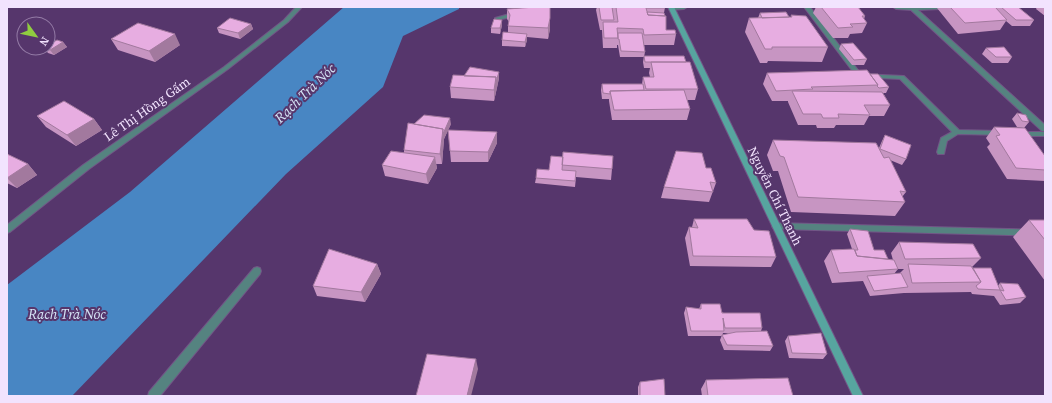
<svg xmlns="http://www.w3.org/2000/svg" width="1052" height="403" font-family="'Source Serif 4',serif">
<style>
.water{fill:#4886c3}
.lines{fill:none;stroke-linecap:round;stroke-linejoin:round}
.service-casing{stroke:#725586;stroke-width:2}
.minor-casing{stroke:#725586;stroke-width:2}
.secondary-casing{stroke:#725586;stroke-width:2}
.service{fill:#558380;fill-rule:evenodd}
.minor{fill:#558380;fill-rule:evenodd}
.secondary{fill:#57a59f;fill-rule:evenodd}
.wall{fill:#c795c2;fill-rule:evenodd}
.shaded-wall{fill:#a2799e}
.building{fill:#e7ade1;stroke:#a2799e}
.labels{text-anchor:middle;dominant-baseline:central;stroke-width:4;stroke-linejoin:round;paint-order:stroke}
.street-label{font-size:13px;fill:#f2e3fe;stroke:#56366c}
.water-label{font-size:14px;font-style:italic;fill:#d6e6f7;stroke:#56366c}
</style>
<rect width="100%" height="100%" fill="#56366c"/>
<path class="water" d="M344 7H459V9L403 36 383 87 286 174 72 396H7V285L130 192Z"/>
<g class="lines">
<defs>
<path id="service" d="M776 223 1045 230V236L776 229 773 228 772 226 773 224Z"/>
<path id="minor" d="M296 7H302L288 22 228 69 89 169 10 232 7 233V225L83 165 224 67 284 20Z
M669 7H687L684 9 671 10 669 9Z
M804 7H810L861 74 904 76 959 130 1000 131H1003L1004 133 1003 135 958 134 947 141 944 154H938L937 152 941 138 952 132 900 79 857 77Z
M893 7H944L941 9 918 10 1045 125V131H1042L911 10 896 9Z
M517 12 519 13V15L498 20 495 18Z
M1015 132H1045V136H1015L1014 134Z
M257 267 260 268 261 271 260 274 160 396H148L149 392 254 268Z"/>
<path id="secondary" d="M668 7H674L863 396H853Z"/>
</defs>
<use href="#service" class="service-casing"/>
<use href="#minor" class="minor-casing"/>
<use href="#secondary" class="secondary-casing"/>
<use href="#service" class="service"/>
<use href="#minor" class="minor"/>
<use href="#secondary" class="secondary"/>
</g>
<path class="wall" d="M597 7H665L664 13 666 30 676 34 674 45H644L645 52 644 57H620L618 45H617V48H603L602 30H600L596 10Z
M816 7H858L865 16 864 19 867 23 862 33 850 34 848 38H833L813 13Z
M938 7H1018L1034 20 1030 26H1012L1006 21 1000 30 958 34 937 8Z
M1037 7H1045V16L1036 9Z
M507 9 550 18V29L548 39 527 37V40L525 47 502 46V40L508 32V26L509 22 507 19Z
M760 13 789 17H791V15L828 47 822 62 768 61 767 63H760L745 32 749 18H758Z
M502 20V25L500 34 491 33V28Z
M251 24 253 29 240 39 219 33 217 28Z
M111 39 180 45 155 62 118 50Z
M63 42 67 47 54 55 48 53 44 48H48Z
M841 44 867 59 864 65H852L839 49Z
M986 48 1012 57 1008 63H992L982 54Z
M644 56 698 89 695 100H687L690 109 687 120H612L609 101V99H602L601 90 602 84H642L643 77H650L649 73 650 68H644L643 62Z
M767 73 870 74 889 87 886 93H883L890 105 884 116H869L864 125H836L834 128H817L816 125H798L788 102V101H772L763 84Z
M499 78 494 101 451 98 450 87Z
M1017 113 1029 122 1024 128 1017 127 1012 119Z
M37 116 94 119 102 130 76 146 46 127Z
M451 124 448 130 497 132V143L488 162H451L448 130 444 139 442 164H436L437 168 428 184 385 176 382 165 404 153V150Z
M994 127 1045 156V181L1007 179 987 147 990 144 986 138Z
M885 135 906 159 902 165 890 160 906 192 902 197 905 202 895 216 791 212 778 171H773L767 155 773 140 879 148 882 141Z
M7 154 28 164 37 175 17 188 7 183Z
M551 156 612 169 611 180 576 177 575 187 535 183 536 178 549 170Z
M706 168 716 183 709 202 661 198 664 187Z
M694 219 754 230 776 257 771 267 690 266 685 238 689 227H692Z
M1029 220H1045V281L1013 237Z
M850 229 874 250 888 259 893 260 891 253 899 242 981 258 972 267 998 286 1000 283 1026 297 1020 303 1000 305 994 296 997 293 994 296 972 294 971 292 904 293 870 296 863 281 832 283 824 261 831 250 852 249 847 234ZM898 269H904L900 273 894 274Z
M377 264 381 274 365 302 317 296 313 286Z
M701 304 762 328 761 331 773 346 770 351 724 350 720 340 722 335 731 333H723L722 336H688L684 313 686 307 699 309Z
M788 336 827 354 823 359 789 358 785 341Z
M706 380 793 396H702L701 389Z
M640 382 665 396H638V387Z"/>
<path class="shaded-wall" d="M550 18V29L548 39V28Z
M502 20V25L500 34V28Z
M251 24 253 29 240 39 238 33Z
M175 34 180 45 155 62 149 51Z
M527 34V40L525 47V42Z
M63 42 67 47 54 55 50 50Z
M499 72V78L497 88 496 82Z
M496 77 497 88 494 101V90Z
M450 118 451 124 444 139 442 164 440 154 443 129Z
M94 119 102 130 76 146 67 135Z
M497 132V143L488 162V152Z
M435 157 437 168 428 184 426 174Z
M28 164 37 175 17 188 7 178Z
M377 264 381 274 365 302 361 292Z
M476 359 478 369 471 396H467Z"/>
<path class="building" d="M536 7H550V18L548 28 508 26 510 15 507 9Z
M599 7H612L614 20H601Z
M613 7H665V8H646L648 15 666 16V30H675L676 34 644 35 643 29 617 28 618 38H604L603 22H618L616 7Z
M821 7H858L865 16H862L867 23 850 24 853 27 838 28Z
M950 7H995L1007 20 965 23Z
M1001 7H1018L1034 20H1016Z
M647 12 664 13 665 16 648 15Z
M786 12 789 17 762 18 760 13Z
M791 15 806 16 828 47H772V49H765L749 18 792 17Z
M230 18 251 24 238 33 217 28Z
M494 19 502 20 500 28H491Z
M138 23 175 34 149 51 111 39Z
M503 32 527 34 525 42 502 40Z
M618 33H642L645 52 621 51 619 39H618Z
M57 40 63 42 50 50 45 48H48V45Z
M853 43 867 59 854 60 841 44Z
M1004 47 1012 57H996L986 48Z
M644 56H684L686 62H645Z
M651 62H690L698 89H646L643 77H654Z
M470 67 499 72 496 82V77L464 76Z
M867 70 878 85 811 87 813 89 776 91 767 73Z
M870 74H878L889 87 879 88 877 86 878 85Z
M453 75 496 77 494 90 450 87Z
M602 84H643L644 90 610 91V94L603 93Z
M684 90 690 109 614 110 610 91Z
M792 91 882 92 890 105H864L870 115 838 114 839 118H823L821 114H803Z
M64 101 94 119 67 135 37 116Z
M1017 113 1026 115 1029 122 1022 121Z
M424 115 450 118 443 134V129L414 124Z
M408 123 443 129 440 154 404 150Z
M994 127 1025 128 1045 156V170L1016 168 996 136 1000 135Z
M448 130 497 132 488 152 450 151Z
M885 135 911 145 906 159 880 149Z
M773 140 876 143 884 158 889 157 906 192 900 191 905 202 798 197 784 157 780 156Z
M391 151 435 157 426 174 382 165Z
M676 151 702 153 706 168H711L716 183 710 182 713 192 664 187Z
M563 152 613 156 612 169 562 165Z
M7 154 28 164 7 178Z
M551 156 563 157 562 170 576 171 575 181 536 178 537 169 549 170Z
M694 219H747L754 230 769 231 776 257 693 256 689 227 698 228Z
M1029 220H1045V240Z
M850 229 868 231 874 250H884L888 259 857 256 855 250H858Z
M899 242 973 244 981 258 905 259Z
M329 249 377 264 361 292 313 286Z
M854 249 857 256 894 260 898 269 839 273 831 250Z
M908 264 971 266 981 282 912 283Z
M973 268H991L1000 290 978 289 976 286 981 282Z
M901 273 908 287 874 291 867 276Z
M1000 283 1018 284 1026 297 1006 300 1000 290 1004 291Z
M701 304H720L722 313H760L762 328H725L723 318 724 331H691L686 307 701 309Z
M767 331 773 346 727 345 722 335 736 332Z
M821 333 827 354 792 353 788 336Z
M427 354 476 359 467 396H416Z
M788 378 793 396H708L706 380Z
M664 379 665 396H640V382Z"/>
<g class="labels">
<g class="street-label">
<text transform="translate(147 109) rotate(-35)">Lê Thị Hồng Gấm</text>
<text transform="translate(775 196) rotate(64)">Nguyễn Chí Thanh</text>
</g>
<g class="water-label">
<text transform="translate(305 93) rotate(-44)">Rạch Trà Nóc</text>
<text x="67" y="314">Rạch Trà Nóc</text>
</g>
</g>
<rect width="1052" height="403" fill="none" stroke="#f2e3fe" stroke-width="16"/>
<g transform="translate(36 36) rotate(123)"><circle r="19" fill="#56366c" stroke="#947ba6"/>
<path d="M0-3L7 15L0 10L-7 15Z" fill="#90cd40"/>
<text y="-6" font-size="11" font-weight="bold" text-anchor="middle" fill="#f2e3fe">N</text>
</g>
</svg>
